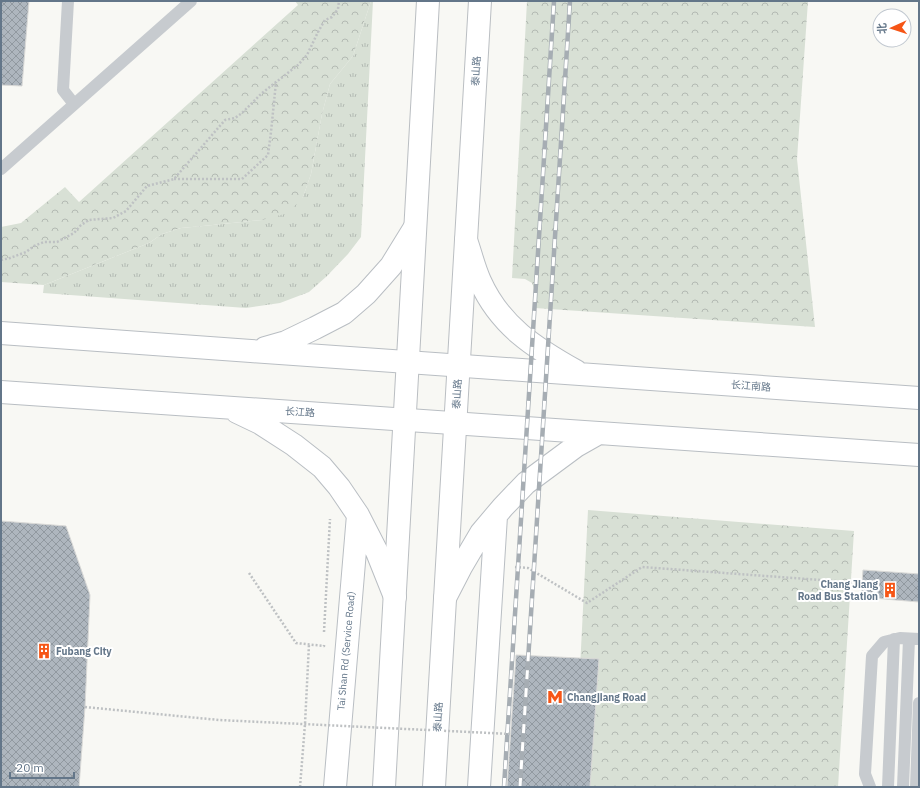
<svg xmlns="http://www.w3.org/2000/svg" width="920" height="788" font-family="'IBM Plex Sans','Noto Sans SC',sans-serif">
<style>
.grass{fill:url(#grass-tufts)}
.park{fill:url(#park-crowns)}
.building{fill:url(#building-cross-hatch);stroke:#d9d9d7}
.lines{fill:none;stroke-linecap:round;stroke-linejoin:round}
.secondary-casing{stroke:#b9bec3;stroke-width:24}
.primary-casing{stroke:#babec2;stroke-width:24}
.path{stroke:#bec1c3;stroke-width:2.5;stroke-dasharray:2 2;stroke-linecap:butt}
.lane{stroke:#c7cbcf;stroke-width:12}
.secondary{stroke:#fff;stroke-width:22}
.primary{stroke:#fff;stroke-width:22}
.rail-casing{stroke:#a6adb3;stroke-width:4.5}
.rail{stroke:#fff;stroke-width:3;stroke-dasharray:9;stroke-linecap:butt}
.path-bridge{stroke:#bec1c3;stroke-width:2.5;stroke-dasharray:2 2;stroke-linecap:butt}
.labels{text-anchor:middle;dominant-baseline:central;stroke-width:4;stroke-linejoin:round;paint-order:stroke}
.street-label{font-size:10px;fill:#637689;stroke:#fff}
.poi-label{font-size:10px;font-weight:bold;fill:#637689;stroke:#fff;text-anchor:start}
</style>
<defs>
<pattern id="grass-tufts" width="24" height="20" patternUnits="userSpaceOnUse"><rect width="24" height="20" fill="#d8e0d5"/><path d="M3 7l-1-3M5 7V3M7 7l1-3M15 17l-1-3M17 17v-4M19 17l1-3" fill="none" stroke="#b3bab3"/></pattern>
<pattern id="park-crowns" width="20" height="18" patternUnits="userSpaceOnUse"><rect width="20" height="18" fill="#d8e0d5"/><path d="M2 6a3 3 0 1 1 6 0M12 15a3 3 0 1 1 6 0" fill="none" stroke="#b3bab3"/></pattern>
<pattern id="building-cross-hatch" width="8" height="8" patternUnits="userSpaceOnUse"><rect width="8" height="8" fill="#aeb6be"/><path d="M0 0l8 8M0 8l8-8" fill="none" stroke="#9199a0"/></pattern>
</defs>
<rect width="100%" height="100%" fill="#f8f8f4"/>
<path class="grass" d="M371 1H373L361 237 348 254 327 276 309 292 280 303 246 308 43 293 44 285 149 243 162 234 181 228 203 226 262 220 303 197 311 174 322 114 330 84 353 56Z"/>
<path class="park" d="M295 1H371L353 56 330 84 322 114 311 174 303 197 288 213 262 220 203 226 181 228 162 234 149 243 44 285 1 282V227L21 223 65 187 79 202 298 5Z
M527 1H808L797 159 815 327 535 308 536 293 532 283 525 279 512 278Z
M588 510 854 531 838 787H574Z"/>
<path class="building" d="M1 1H29L22 86 1 85Z
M1 521 66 526 90 595 85 707 79 787H1Z
M863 570 919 574V602L861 597Z
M516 655 599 659 590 787H507Z"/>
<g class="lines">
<defs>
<path id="secondary" d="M466 240C471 254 474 268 480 281 500 326 535 348 576 371
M1 333 251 351 919 398
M265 348 286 342 315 328 344 313 366 294 391 266 415 227
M1 392 919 455
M237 412 260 423 294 445 322 467 339 487 358 515 377 552 395 597
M445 598 461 567 481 533 503 507 526 483 576 446 599 433
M335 787 358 515
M479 787 496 516"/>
<path id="primary" d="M384 787 428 1
M434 787 480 1"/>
</defs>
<use href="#secondary" class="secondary-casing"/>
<use href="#primary" class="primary-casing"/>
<path class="path" d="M174 179H242L268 155 271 132 276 82
M1 260 10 258 26 252 34 246 44 242H57L74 233 81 225 89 220 113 218 126 211 147 186 174 179 225 120 235 118 242 113 262 93 298 65 307 55 318 32 325 20 332 17 338 9 339 1
M515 567 528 568 587 603 642 567 862 583
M249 573 296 643 324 646V645
M324 632 330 519
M300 787 305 724 309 644"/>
<path class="lane" d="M68 1 63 90 74 104
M1 169 191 1
M870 787 865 774 872 656 884 642 900 638 919 639
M888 787 894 639
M903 787 909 639
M916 787 919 703"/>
<use href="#secondary" class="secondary"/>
<use href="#primary" class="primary"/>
<defs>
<path id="rail" d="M504 787 554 1
M520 787 570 1"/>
</defs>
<use href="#rail" class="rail-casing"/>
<use href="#rail" class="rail"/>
<path class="path-bridge" d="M85 707 219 720 511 734"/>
</g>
<defs>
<symbol id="building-bare" viewBox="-9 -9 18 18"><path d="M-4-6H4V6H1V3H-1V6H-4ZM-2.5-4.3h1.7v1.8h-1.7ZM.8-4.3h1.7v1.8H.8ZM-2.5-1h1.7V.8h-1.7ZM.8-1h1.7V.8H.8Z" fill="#f65516" stroke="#fff" stroke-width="2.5" paint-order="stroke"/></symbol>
<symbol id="metro-bare" viewBox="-9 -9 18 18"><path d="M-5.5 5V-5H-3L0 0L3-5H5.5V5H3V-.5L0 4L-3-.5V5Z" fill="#f65516" stroke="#fff" stroke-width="2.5" paint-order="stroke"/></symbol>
</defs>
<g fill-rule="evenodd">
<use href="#building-bare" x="879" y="579" width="22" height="22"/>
<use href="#building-bare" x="33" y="640" width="22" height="22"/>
<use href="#metro-bare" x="544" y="686" width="22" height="22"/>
</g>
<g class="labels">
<g class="street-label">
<text transform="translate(476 71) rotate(-87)">泰山路</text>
<text transform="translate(751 386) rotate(4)">长江南路</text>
<text transform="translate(457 394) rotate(-87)">泰山路</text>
<text transform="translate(300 412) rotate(4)">长江路</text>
<text transform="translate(346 651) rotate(-85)">Tai Shan Rd (Service Road)</text>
<text transform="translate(438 717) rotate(-87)">泰山路</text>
</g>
<g class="poi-label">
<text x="878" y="584" text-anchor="end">Chang Jiang<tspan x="878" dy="12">Road Bus Station</tspan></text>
<text x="56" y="651">Fubang City</text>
<text x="567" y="697">Changjiang Road</text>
</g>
</g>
<rect width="920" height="788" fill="none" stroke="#637689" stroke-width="4"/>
<g transform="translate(892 28) rotate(267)"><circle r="19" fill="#ffffff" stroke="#c1c8d0"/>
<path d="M0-3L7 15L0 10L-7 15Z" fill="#f65516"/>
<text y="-6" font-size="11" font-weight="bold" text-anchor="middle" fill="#637689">北</text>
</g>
<path d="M10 772v6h64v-6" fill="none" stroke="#637689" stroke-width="2"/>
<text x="16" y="772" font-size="12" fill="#637689" stroke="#ffffff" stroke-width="3" paint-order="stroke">20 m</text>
</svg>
